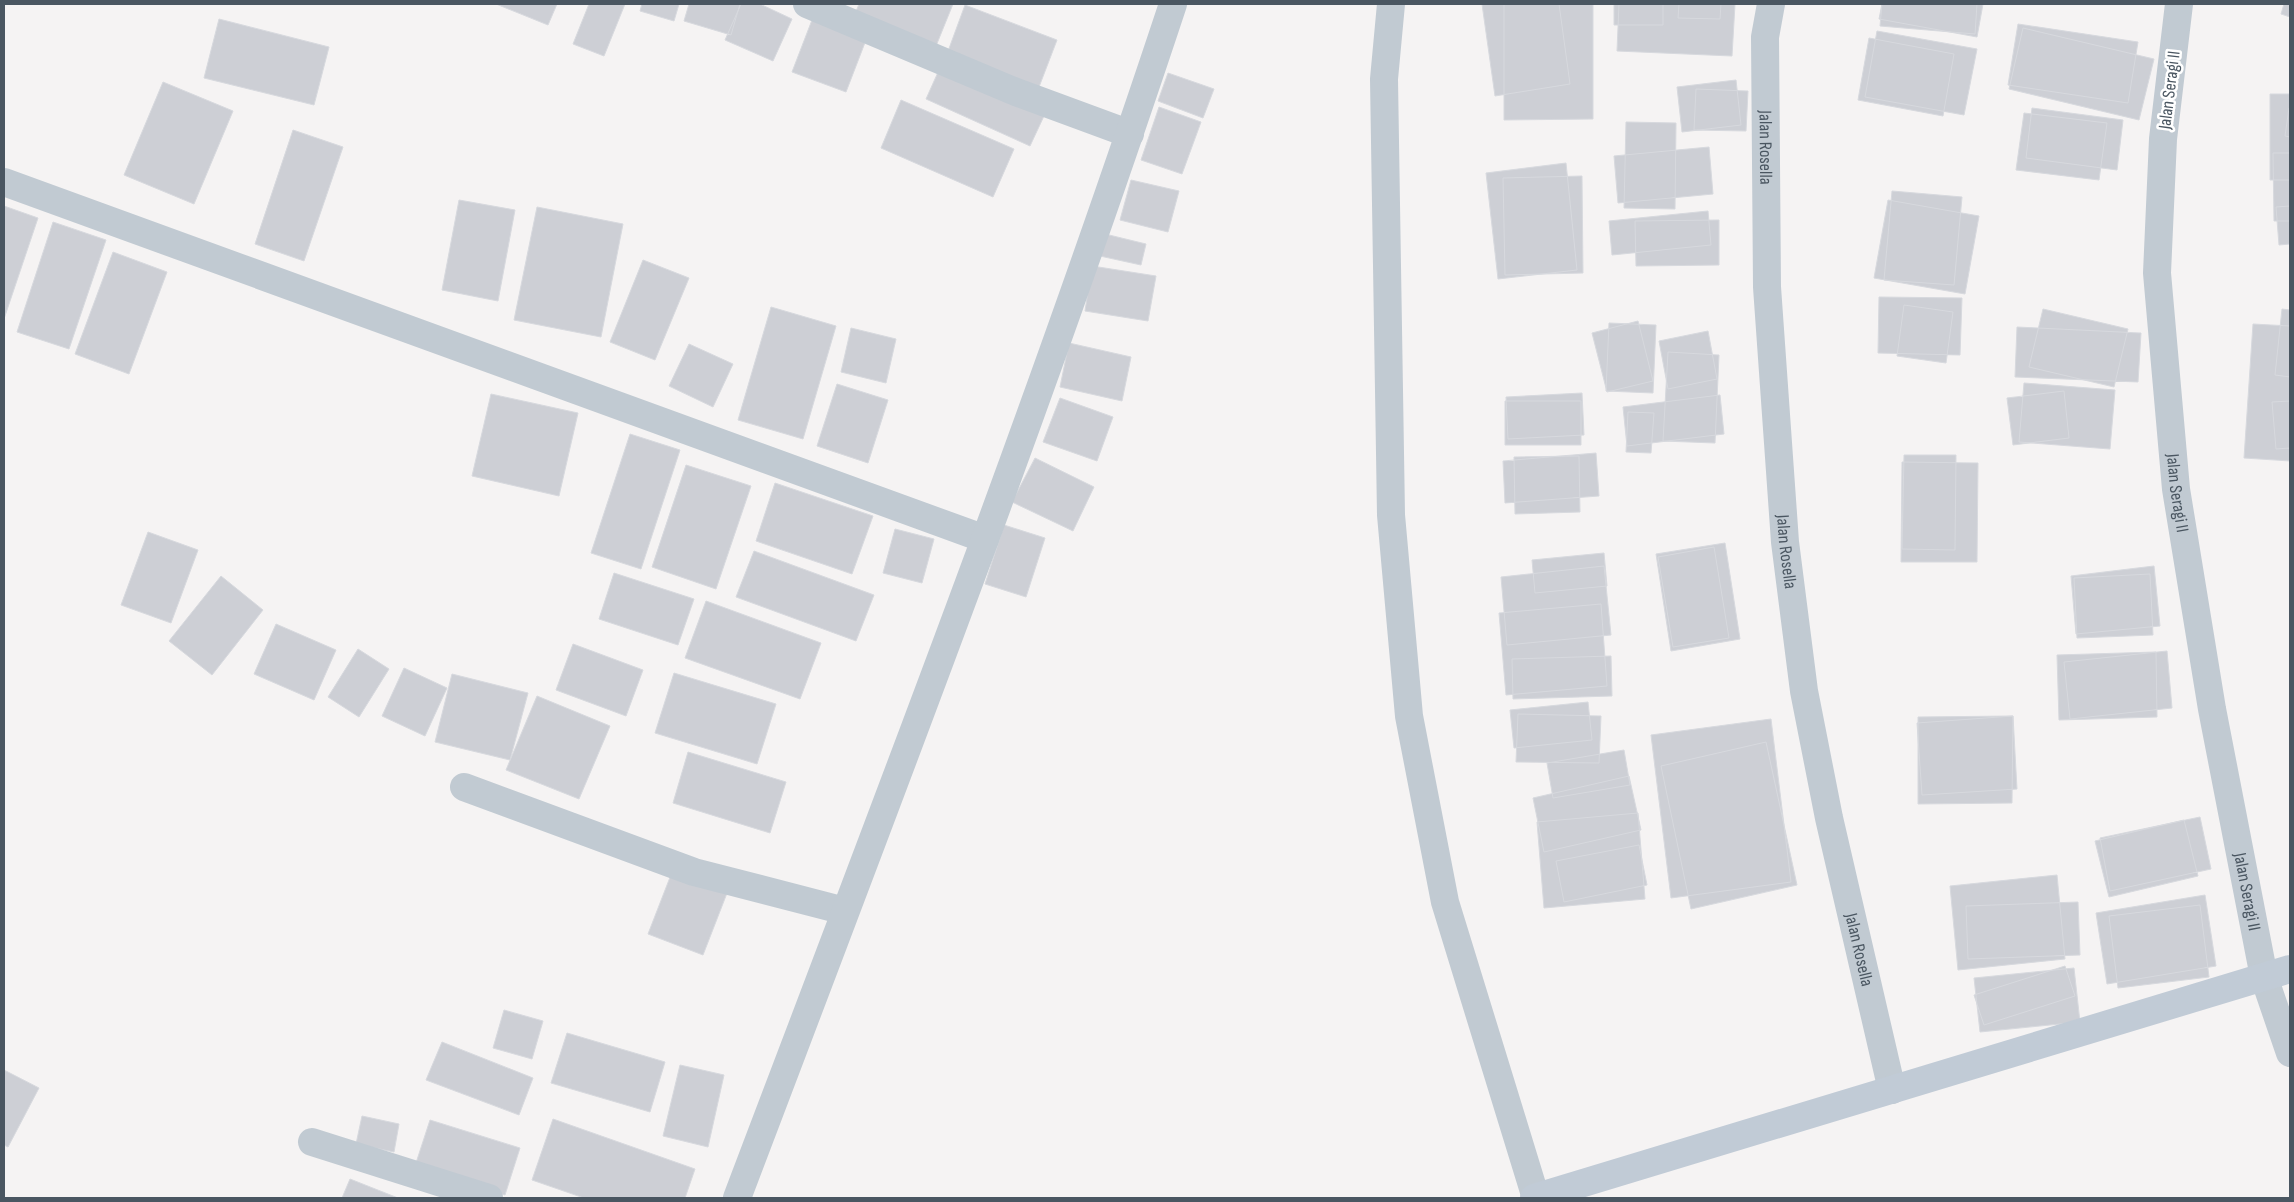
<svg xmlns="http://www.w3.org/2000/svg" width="2294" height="1202" viewBox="0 0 2294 1202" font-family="'Sofia Sans Condensed',sans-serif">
	<rect width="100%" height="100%" fill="#f5f3f3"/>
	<path fill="#cdcfd5" stroke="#d7d9de" d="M 496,4 L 557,4 L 548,25 Z
		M 589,4 L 625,4 L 604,56 L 573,44 Z
		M 642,4 L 679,4 L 674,21 L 640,11 Z
		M 689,4 L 740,4 L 731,35 L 684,21 Z
		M 741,4 L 760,4 L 792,19 L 773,61 L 725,40 Z
		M 859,4 L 953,4 L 936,46 L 855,14 Z
		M 1482,4 L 1559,4 L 1570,84 L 1495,96 Z
		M 1504,4 L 1593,4 L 1593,119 L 1504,120 Z
		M 1614,4 L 1663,4 L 1663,25 L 1614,25 Z
		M 1619,4 L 1735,4 L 1732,56 L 1617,51 Z
		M 1679,4 L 1721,4 L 1720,19 L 1678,18 Z
		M 1882,4 L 1977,4 L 1975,34 L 1880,26 Z
		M 1882,4 L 1983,4 L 1977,37 L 1879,19 Z
		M 2284,4 L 2290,4 L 2290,17 L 2281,14 Z
		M 965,5 L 1057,40 L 1039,87 L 947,54 Z
		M 219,19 L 329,47 L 314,105 L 204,78 Z
		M 812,20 L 866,40 L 846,92 L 792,72 Z
		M 2018,24 L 2138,42 L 2128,103 L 2008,85 Z
		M 2023,28 L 2154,59 L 2139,120 L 2009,89 Z
		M 1877,31 L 1977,49 L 1964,115 L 1865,97 Z
		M 1869,38 L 1954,54 L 1943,116 L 1858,100 Z
		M 939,70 L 1044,116 L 1030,146 L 926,99 Z
		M 1168,73 L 1214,89 L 1203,118 L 1158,101 Z
		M 1736,80 L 1741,125 L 1682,132 L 1677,87 Z
		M 163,82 L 233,111 L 194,204 L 124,175 Z
		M 1696,89 L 1748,91 L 1746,131 L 1694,130 Z
		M 2270,94 L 2290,94 L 2290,180 L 2270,180 Z
		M 901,100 L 1014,149 L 993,197 L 881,148 Z
		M 1159,107 L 1201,122 L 1182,174 L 1141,160 Z
		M 2032,108 L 2123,120 L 2117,170 L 2026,158 Z
		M 2289,108 L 2290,108 L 2290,137 L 2285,136 Z
		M 2024,113 L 2107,123 L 2099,180 L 2016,170 Z
		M 1626,122 L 1676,123 L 1675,209 L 1624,208 Z
		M 293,130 L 343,147 L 304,261 L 255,244 Z
		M 1709,147 L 1713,194 L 1618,203 L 1614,156 Z
		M 2273,153 L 2290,153 L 2290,221 L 2274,221 Z
		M 1566,163 L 1577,270 L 1498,279 L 1486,173 Z
		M 1582,176 L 1583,273 L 1505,275 L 1503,178 Z
		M 1131,180 L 1179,191 L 1168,232 L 1120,220 Z
		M 1892,191 L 1962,197 L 1954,285 L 1884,280 Z
		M 459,200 L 515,210 L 498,301 L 442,290 Z
		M 1888,200 L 1979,216 L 1965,294 L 1874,278 Z
		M 4,206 L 38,218 L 4,319 Z
		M 2290,206 L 2290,244 L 2279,245 L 2276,207 Z
		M 537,207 L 623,224 L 601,337 L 514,320 Z
		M 1708,211 L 1711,245 L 1612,255 L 1609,221 Z
		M 1719,220 L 1719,265 L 1636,266 L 1635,221 Z
		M 53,222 L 106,240 L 69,349 L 17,332 Z
		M 1105,234 L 1146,244 L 1141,265 L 1100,256 Z
		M 113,252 L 167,272 L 129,374 L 75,354 Z
		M 643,260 L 689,278 L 655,360 L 610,342 Z
		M 1092,266 L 1156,276 L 1148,321 L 1085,311 Z
		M 1879,297 L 1962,298 L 1960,355 L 1878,353 Z
		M 1904,305 L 1953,312 L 1946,363 L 1897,356 Z
		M 771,307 L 836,326 L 803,439 L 738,420 Z
		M 2043,309 L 2128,329 L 2114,387 L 2029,367 Z
		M 2282,309 L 2290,310 L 2290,377 L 2275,375 Z
		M 1638,321 L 1653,381 L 1607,392 L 1592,333 Z
		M 1609,323 L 1656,325 L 1653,393 L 1606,391 Z
		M 2253,324 L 2290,326 L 2290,461 L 2244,458 Z
		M 2017,327 L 2141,333 L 2138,382 L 2015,377 Z
		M 851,328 L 896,339 L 886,383 L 841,372 Z
		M 1708,331 L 1717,379 L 1668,389 L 1659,341 Z
		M 1069,343 L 1131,357 L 1122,401 L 1060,387 Z
		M 689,344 L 733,364 L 713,407 L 669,386 Z
		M 1668,352 L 1719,355 L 1715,443 L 1663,441 Z
		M 2024,383 L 2115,390 L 2110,449 L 2019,442 Z
		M 837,384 L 888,400 L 868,463 L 817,446 Z
		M 2064,391 L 2069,438 L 2013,445 L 2007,398 Z
		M 1582,393 L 1584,435 L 1508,439 L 1506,397 Z
		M 491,394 L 578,413 L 559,496 L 472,476 Z
		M 1720,395 L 1724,434 L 1627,446 L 1623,407 Z
		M 1060,398 L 1113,417 L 1097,461 L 1043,442 Z
		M 1505,401 L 1581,401 L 1581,445 L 1505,445 Z
		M 2290,401 L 2290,448 L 2276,449 L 2272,402 Z
		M 1628,412 L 1654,413 L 1651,453 L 1626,452 Z
		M 630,434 L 680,450 L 641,569 L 591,553 Z
		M 1596,453 L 1599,496 L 1505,503 L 1503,461 Z
		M 1904,455 L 1956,455 L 1955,550 L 1902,549 Z
		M 1579,456 L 1580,512 L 1515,514 L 1514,457 Z
		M 1035,458 L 1094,487 L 1073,531 L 1012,502 Z
		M 1902,462 L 1978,463 L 1977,562 L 1901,562 Z
		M 686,465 L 751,486 L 716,589 L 652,567 Z
		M 775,483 L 873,516 L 852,574 L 756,541 Z
		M 1004,525 L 1045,538 L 1026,597 L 985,584 Z
		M 895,529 L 934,539 L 922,583 L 883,573 Z
		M 148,532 L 198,550 L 171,623 L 121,605 Z
		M 1725,543 L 1740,639 L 1671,651 L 1656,554 Z
		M 1714,547 L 1729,638 L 1673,647 L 1658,557 Z
		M 754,551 L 874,595 L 856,641 L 736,597 Z
		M 1604,553 L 1607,586 L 1535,593 L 1532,560 Z
		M 1604,566 L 1611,635 L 1507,645 L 1501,577 Z
		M 2154,566 L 2160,626 L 2076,634 L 2071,576 Z
		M 614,573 L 694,599 L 678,645 L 599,619 Z
		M 2150,574 L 2153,635 L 2077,638 L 2074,578 Z
		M 221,576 L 263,610 L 212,675 L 169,641 Z
		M 706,601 L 821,643 L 800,699 L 685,658 Z
		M 1601,604 L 1607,686 L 1506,695 L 1499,613 Z
		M 276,624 L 336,650 L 314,700 L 254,674 Z
		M 573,644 L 643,670 L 626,716 L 556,690 Z
		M 358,649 L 389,669 L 359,717 L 328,697 Z
		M 2167,651 L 2172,708 L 2070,719 L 2064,662 Z
		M 2156,652 L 2157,717 L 2059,720 L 2057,655 Z
		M 1611,656 L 1612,696 L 1513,699 L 1512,659 Z
		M 404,668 L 447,688 L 425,736 L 382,716 Z
		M 674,673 L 776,704 L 757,764 L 655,733 Z
		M 452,674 L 528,693 L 510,760 L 435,742 Z
		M 537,696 L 610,726 L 579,799 L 506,770 Z
		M 1588,702 L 1592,740 L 1514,748 L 1510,710 Z
		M 1518,714 L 1601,716 L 1599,763 L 1516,762 Z
		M 2013,716 L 2017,789 L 1922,795 L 1917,723 Z
		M 2013,716 L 2012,803 L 1918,804 L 1918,717 Z
		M 1771,719 L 1791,882 L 1671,898 L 1651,735 Z
		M 1766,742 L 1797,885 L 1691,909 L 1661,766 Z
		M 1624,750 L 1630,785 L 1553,798 L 1547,763 Z
		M 688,752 L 786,782 L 770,833 L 673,803 Z
		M 1629,776 L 1641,830 L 1544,852 L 1533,798 Z
		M 1638,813 L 1645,899 L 1544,908 L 1537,822 Z
		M 2200,817 L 2211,869 L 2110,891 L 2100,838 Z
		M 2184,820 L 2198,876 L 2109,897 L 2095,841 Z
		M 1639,845 L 1647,885 L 1564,902 L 1556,861 Z
		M 674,867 L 729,888 L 703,955 L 648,934 Z
		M 2057,875 L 2065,959 L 1958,970 L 1950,886 Z
		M 2205,895 L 2216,966 L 2107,984 L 2096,913 Z
		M 2078,902 L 2080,955 L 1968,959 L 1966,906 Z
		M 2200,905 L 2209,977 L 2118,988 L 2109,916 Z
		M 2065,966 L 2075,996 L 1984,1025 L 1974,995 Z
		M 2074,968 L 2080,1022 L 1980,1032 L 1974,978 Z
		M 504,1010 L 543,1021 L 532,1059 L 493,1048 Z
		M 567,1033 L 665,1062 L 650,1112 L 551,1083 Z
		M 442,1042 L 533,1078 L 519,1115 L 426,1080 Z
		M 680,1065 L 724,1075 L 708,1147 L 663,1136 Z
		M 4,1070 L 39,1088 L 8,1147 L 4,1145 Z
		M 362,1116 L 399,1124 L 394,1152 L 356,1144 Z
		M 553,1119 L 695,1169 L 685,1198 L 584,1198 L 532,1180 Z
		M 430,1120 L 520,1148 L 505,1195 L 415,1166 Z
		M 350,1179 L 398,1198 L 342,1198 Z"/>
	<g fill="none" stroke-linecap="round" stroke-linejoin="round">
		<g stroke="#c1cad2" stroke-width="28">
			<path d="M 807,4 L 1016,92 L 1130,134"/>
			<path d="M 1391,4 L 1384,79 L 1391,515 L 1409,716 L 1445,902 L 1536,1198"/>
			<path id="s1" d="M 1771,4 L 1765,37 L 1767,287 L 1785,542 L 1804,691 L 1829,818 L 1892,1090"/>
			<path id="s2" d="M 2179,4 L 2163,139 L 2157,273 L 2176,489 L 2212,709 L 2264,977 L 2290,1053"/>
			<path d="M 4,182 L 985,539"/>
			<path d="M 464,787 L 694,872 L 845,911"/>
			<path d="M 312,1142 L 489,1198"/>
			<path d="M 737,1198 C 887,802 1040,406 1173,4"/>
		</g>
		<path stroke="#c1cbd6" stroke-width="28" d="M 1534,1198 L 2290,969"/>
	</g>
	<g text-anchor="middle" stroke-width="5" stroke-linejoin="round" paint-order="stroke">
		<g font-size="18" fill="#4a5661" stroke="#fff">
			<text transform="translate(2169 90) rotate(-83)" y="6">Jalan Seragi II</text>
			<text dy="6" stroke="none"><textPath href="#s1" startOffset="144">Jalan Rosella</textPath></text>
			<text dy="6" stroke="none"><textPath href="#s2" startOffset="491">Jalan Seragi II</textPath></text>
			<text dy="6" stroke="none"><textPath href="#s1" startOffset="549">Jalan Rosella</textPath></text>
			<text dy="6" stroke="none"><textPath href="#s2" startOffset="896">Jalan Seragi II</textPath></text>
			<text dy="6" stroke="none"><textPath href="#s1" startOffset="954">Jalan Rosella</textPath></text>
		</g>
	</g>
	<rect width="2294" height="1202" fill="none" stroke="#4a5661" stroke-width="10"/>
</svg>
